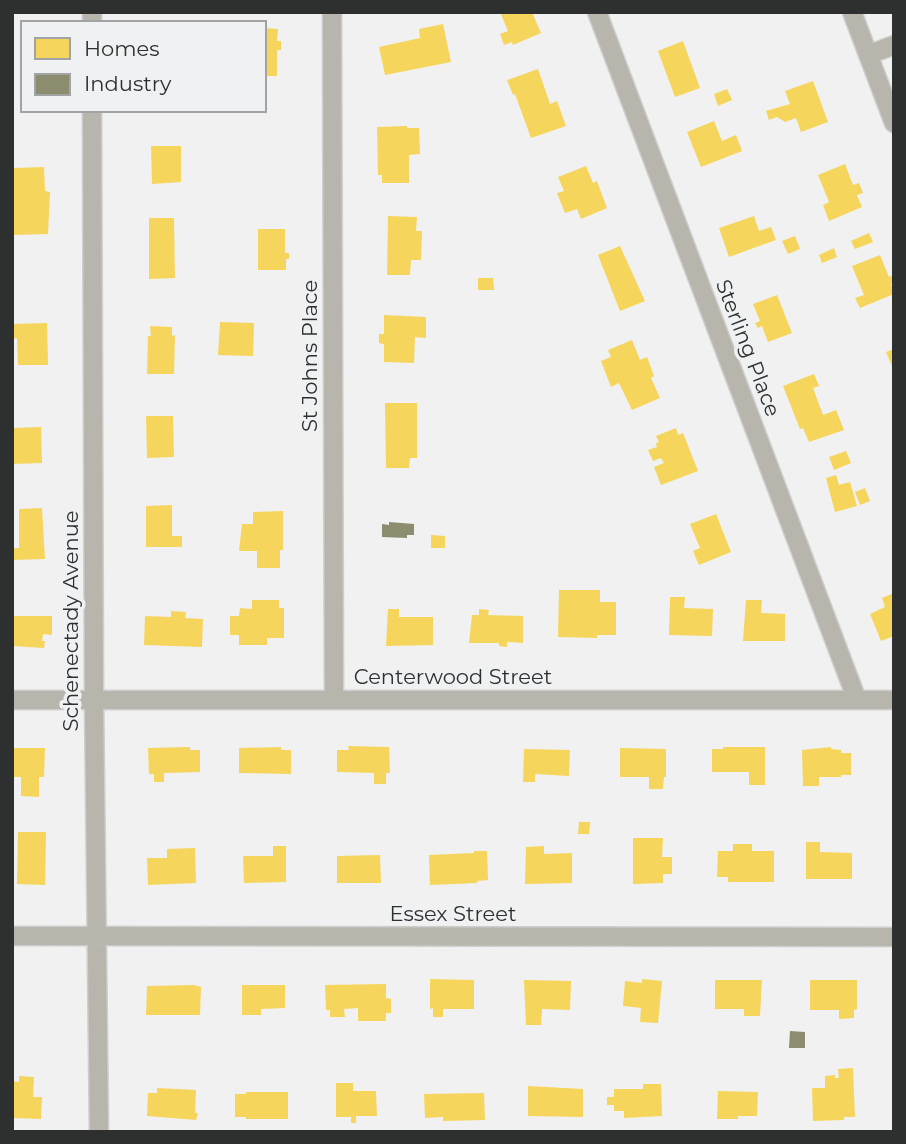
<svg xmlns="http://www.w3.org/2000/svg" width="906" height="1144" viewBox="0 0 906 1144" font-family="Montserrat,sans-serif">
	<rect width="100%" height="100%" fill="#f1f1f1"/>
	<path fill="#f6d55c" d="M 500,12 L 532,12 L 541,33 L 513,45 L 512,42 L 504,45 L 500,34 L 508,31 Z
		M 443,24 L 451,62 L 385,75 L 379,47 L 420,38 L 419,29 Z
		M 264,28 L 278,29 L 277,41 L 281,41 L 281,50 L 277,50 L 277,76 L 264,76 Z
		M 683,41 L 700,88 L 675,97 L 658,51 Z
		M 538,69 L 550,104 L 557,101 L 566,126 L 531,138 L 515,94 L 513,95 L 507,80 Z
		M 813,81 L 828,122 L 801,132 L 796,118 L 785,122 L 777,117 L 769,120 L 766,111 L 790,104 L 785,91 Z
		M 727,89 L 732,100 L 718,106 L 714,94 Z
		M 714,121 L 722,141 L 736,135 L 742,151 L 701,167 L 687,132 Z
		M 407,126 L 407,128 L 419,128 L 420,154 L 409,155 L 409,183 L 382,183 L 382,175 L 378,175 L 377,127 Z
		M 151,146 L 181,146 L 181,182 L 152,184 Z
		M 845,164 L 853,185 L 859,183 L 863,193 L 857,195 L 862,207 L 829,221 L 823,205 L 829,202 L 818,175 Z
		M 586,166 L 593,183 L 597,181 L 607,208 L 581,219 L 577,209 L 565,213 L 557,193 L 564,191 L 558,177 Z
		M 44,167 L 45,191 L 50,192 L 48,234 L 14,235 L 14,168 Z
		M 388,216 L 417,217 L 416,231 L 422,231 L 421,260 L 411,260 L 410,275 L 387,275 Z
		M 754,216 L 759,231 L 771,227 L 776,240 L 729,257 L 719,228 Z
		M 149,218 L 174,218 L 175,278 L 149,279 Z
		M 258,229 L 285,229 L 285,253 L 289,253 L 289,259 L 286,259 L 286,270 L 258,270 Z
		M 869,233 L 873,242 L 855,249 L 851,241 Z
		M 795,236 L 800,249 L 788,254 L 782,241 Z
		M 620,246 L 645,301 L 620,311 L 598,255 Z
		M 834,248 L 837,257 L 822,263 L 819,255 Z
		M 880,255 L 889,277 L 894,275 L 894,283 L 891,284 L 894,294 L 860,308 L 855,298 L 864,295 L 852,266 Z
		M 478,278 L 493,278 L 494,290 L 478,290 Z
		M 777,295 L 792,333 L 768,342 L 762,326 L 758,328 L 755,323 L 760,321 L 753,304 Z
		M 384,315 L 426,317 L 426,338 L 415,337 L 414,363 L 384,362 L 384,344 L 379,343 L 379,334 L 384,334 Z
		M 220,322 L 254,323 L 253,356 L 218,355 Z
		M 47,323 L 48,365 L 18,365 L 17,338 L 12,339 L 12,324 Z
		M 150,326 L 172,327 L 172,336 L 175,335 L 174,374 L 147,374 L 148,336 L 151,336 Z
		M 632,340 L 640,360 L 647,357 L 654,376 L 651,378 L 660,398 L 632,410 L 619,383 L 611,387 L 601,361 L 611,357 L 608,350 Z
		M 894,349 L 894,371 L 886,352 Z
		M 814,374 L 819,386 L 813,388 L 823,415 L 836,410 L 844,430 L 809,442 L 803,428 L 800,429 L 783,386 Z
		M 385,403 L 417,403 L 417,458 L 410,458 L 409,468 L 386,468 Z
		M 146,416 L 173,416 L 174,457 L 147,458 Z
		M 41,427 L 42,463 L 12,464 L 12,428 Z
		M 676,428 L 678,435 L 683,433 L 698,471 L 661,485 L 654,467 L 664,463 L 661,458 L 653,461 L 648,450 L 657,447 L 656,443 L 659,442 L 656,436 Z
		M 846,451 L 851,463 L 834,470 L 829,457 Z
		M 836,475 L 839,485 L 850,482 L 857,506 L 835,512 L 826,478 Z
		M 865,488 L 870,501 L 860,505 L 855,492 Z
		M 172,505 L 172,536 L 182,536 L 182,547 L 146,547 L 146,506 Z
		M 42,508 L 45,559 L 12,560 L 12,548 L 19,548 L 19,509 Z
		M 283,511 L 283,550 L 280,550 L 280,568 L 257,568 L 257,551 L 239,551 L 242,524 L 253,524 L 253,512 Z
		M 716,514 L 731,552 L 699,565 L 693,551 L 700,548 L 690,524 Z
		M 431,535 L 445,536 L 445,548 L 431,548 Z
		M 559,590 L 600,590 L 600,602 L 616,602 L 616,635 L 597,635 L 597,638 L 558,637 Z
		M 894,593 L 894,636 L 881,641 L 870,614 L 885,607 L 882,598 Z
		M 670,597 L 685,597 L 684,608 L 713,609 L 712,636 L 669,635 Z
		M 252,600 L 279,600 L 279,608 L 284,608 L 284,638 L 267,638 L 267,645 L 239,645 L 239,635 L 230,635 L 230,616 L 239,616 L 240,608 L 252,609 Z
		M 746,600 L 762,600 L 761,613 L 785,614 L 785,641 L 743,641 Z
		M 388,609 L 399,609 L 399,617 L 433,617 L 433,645 L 386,646 Z
		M 479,609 L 489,610 L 488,615 L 523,616 L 523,643 L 507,642 L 507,647 L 499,646 L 499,643 L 469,643 L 472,615 L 479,615 Z
		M 171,611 L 186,612 L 185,618 L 203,619 L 202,647 L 144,645 L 145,616 L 171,617 Z
		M 12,616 L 52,616 L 52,635 L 43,634 L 42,641 L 45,641 L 44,648 L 12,646 Z
		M 348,746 L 389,747 L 390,773 L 386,773 L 386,784 L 374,784 L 374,773 L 337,772 L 337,750 L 349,750 Z
		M 190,747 L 190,750 L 200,750 L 200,772 L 164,773 L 164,782 L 154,782 L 154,774 L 149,774 L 148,748 Z
		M 281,747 L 281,750 L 291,750 L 291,774 L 239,773 L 239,748 Z
		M 723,747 L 765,747 L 765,785 L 749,785 L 749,772 L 712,772 L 712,749 L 723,749 Z
		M 831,747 L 831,749 L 841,750 L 841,753 L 851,753 L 851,775 L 841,775 L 841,777 L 819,777 L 819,786 L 803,786 L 802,750 Z
		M 12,748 L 45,748 L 44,777 L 39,777 L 39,797 L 21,796 L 21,777 L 12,777 Z
		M 620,748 L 666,749 L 666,777 L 664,777 L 663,789 L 649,789 L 649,777 L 620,777 Z
		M 524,749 L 570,750 L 569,776 L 535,774 L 535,782 L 523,782 Z
		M 579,822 L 590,822 L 589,834 L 578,834 Z
		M 18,832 L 46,832 L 45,885 L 17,884 Z
		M 633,838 L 663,838 L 662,857 L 672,857 L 672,874 L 663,874 L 663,883 L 633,884 Z
		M 806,842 L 820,842 L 820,852 L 852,853 L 852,879 L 806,879 Z
		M 733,844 L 752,844 L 752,851 L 774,851 L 774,882 L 728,882 L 728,877 L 717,877 L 718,851 L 733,851 Z
		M 273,846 L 286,846 L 286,882 L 244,883 L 243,856 L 273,856 Z
		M 544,846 L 544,854 L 572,853 L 572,883 L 525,884 L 526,847 Z
		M 195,848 L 196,883 L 148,885 L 147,858 L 167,858 L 167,849 Z
		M 474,851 L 487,851 L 488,880 L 477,881 L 477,883 L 430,885 L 429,855 L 474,853 Z
		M 380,855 L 381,883 L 337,883 L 337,856 Z
		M 430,979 L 474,980 L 474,1009 L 443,1009 L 443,1017 L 433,1017 L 433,1008 L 430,1009 Z
		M 642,979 L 662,981 L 658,1023 L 640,1022 L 641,1008 L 623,1006 L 625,981 L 642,983 Z
		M 524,980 L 571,981 L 570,1010 L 542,1009 L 541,1025 L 526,1025 Z
		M 715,980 L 762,980 L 760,1016 L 744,1016 L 744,1009 L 715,1009 Z
		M 810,980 L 857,980 L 857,1009 L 854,1010 L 854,1018 L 839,1019 L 839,1010 L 810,1010 Z
		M 386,984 L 386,998 L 391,999 L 391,1013 L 386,1013 L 386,1021 L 358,1021 L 358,1008 L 344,1009 L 345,1017 L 330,1017 L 330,1010 L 326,1010 L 325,985 Z
		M 194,985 L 201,987 L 200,1015 L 146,1015 L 147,986 Z
		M 242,985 L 285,985 L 285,1008 L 261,1009 L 261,1015 L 242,1015 Z
		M 853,1068 L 855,1117 L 844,1117 L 844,1120 L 813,1121 L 812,1088 L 825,1088 L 825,1076 L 835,1075 L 835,1078 L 839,1078 L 838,1069 Z
		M 19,1076 L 34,1077 L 33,1097 L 42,1097 L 41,1119 L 12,1118 L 12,1081 L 19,1082 Z
		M 336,1083 L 353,1083 L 353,1091 L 376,1091 L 377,1116 L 356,1116 L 356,1123 L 351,1123 L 351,1117 L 336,1117 Z
		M 643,1084 L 661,1084 L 662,1116 L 624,1118 L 624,1111 L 614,1111 L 614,1105 L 607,1105 L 607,1097 L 614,1097 L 614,1089 L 643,1089 Z
		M 528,1086 L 583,1089 L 583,1117 L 528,1116 Z
		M 157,1088 L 196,1090 L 195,1113 L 198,1113 L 196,1120 L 147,1116 L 148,1093 L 157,1093 Z
		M 718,1091 L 758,1092 L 757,1116 L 738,1116 L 738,1119 L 717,1119 Z
		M 246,1092 L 288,1092 L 288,1119 L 246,1119 L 246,1117 L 235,1117 L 235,1094 L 246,1094 Z
		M 484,1093 L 485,1120 L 443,1121 L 443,1117 L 425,1118 L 424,1094 Z"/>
	<path fill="#8c8c6e" d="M 389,522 L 414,524 L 414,535 L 407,535 L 407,538 L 382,537 L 382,524 L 389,525 Z
		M 790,1031 L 805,1032 L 805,1048 L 789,1048 Z"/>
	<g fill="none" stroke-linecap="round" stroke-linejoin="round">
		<defs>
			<path id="street" d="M 92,12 L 92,23
				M 332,12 L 334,700
				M 597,12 L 857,700
				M 852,12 L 894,123
				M 868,55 L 894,45
				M 92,110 L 94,700 L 99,1132
				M 12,700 L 894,700
				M 12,936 L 894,937"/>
		</defs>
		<use href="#street" stroke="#cecece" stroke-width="21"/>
		<use href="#street" stroke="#b7b5ac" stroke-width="18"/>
	</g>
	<g text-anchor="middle" stroke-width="7" stroke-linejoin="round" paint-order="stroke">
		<g font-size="21" fill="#2e2f2f" stroke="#f0f1f2">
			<text transform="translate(748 348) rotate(69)" y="7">Sterling Place</text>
			<text transform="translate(310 356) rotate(-90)" y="7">St Johns Place</text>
			<text transform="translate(71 621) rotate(-90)" y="7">Schenectady Avenue</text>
			<text x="453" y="684">Centerwood Street</text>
			<text x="453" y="921">Essex Street</text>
		</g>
	</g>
	<rect width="906" height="1144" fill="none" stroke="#2e2f2f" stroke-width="28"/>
	<rect x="21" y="21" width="245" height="91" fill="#f0f1f2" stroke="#a2a3a4" stroke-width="2"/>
	<rect x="35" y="38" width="35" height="21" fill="#f6d55c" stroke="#a2a3a4" stroke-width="2"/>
	<text x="84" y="56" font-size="21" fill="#2e2f2f">Homes</text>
	<rect x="35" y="74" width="35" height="21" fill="#8c8c6e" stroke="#a2a3a4" stroke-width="2"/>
	<text x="84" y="91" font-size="21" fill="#2e2f2f">Industry</text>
</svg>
